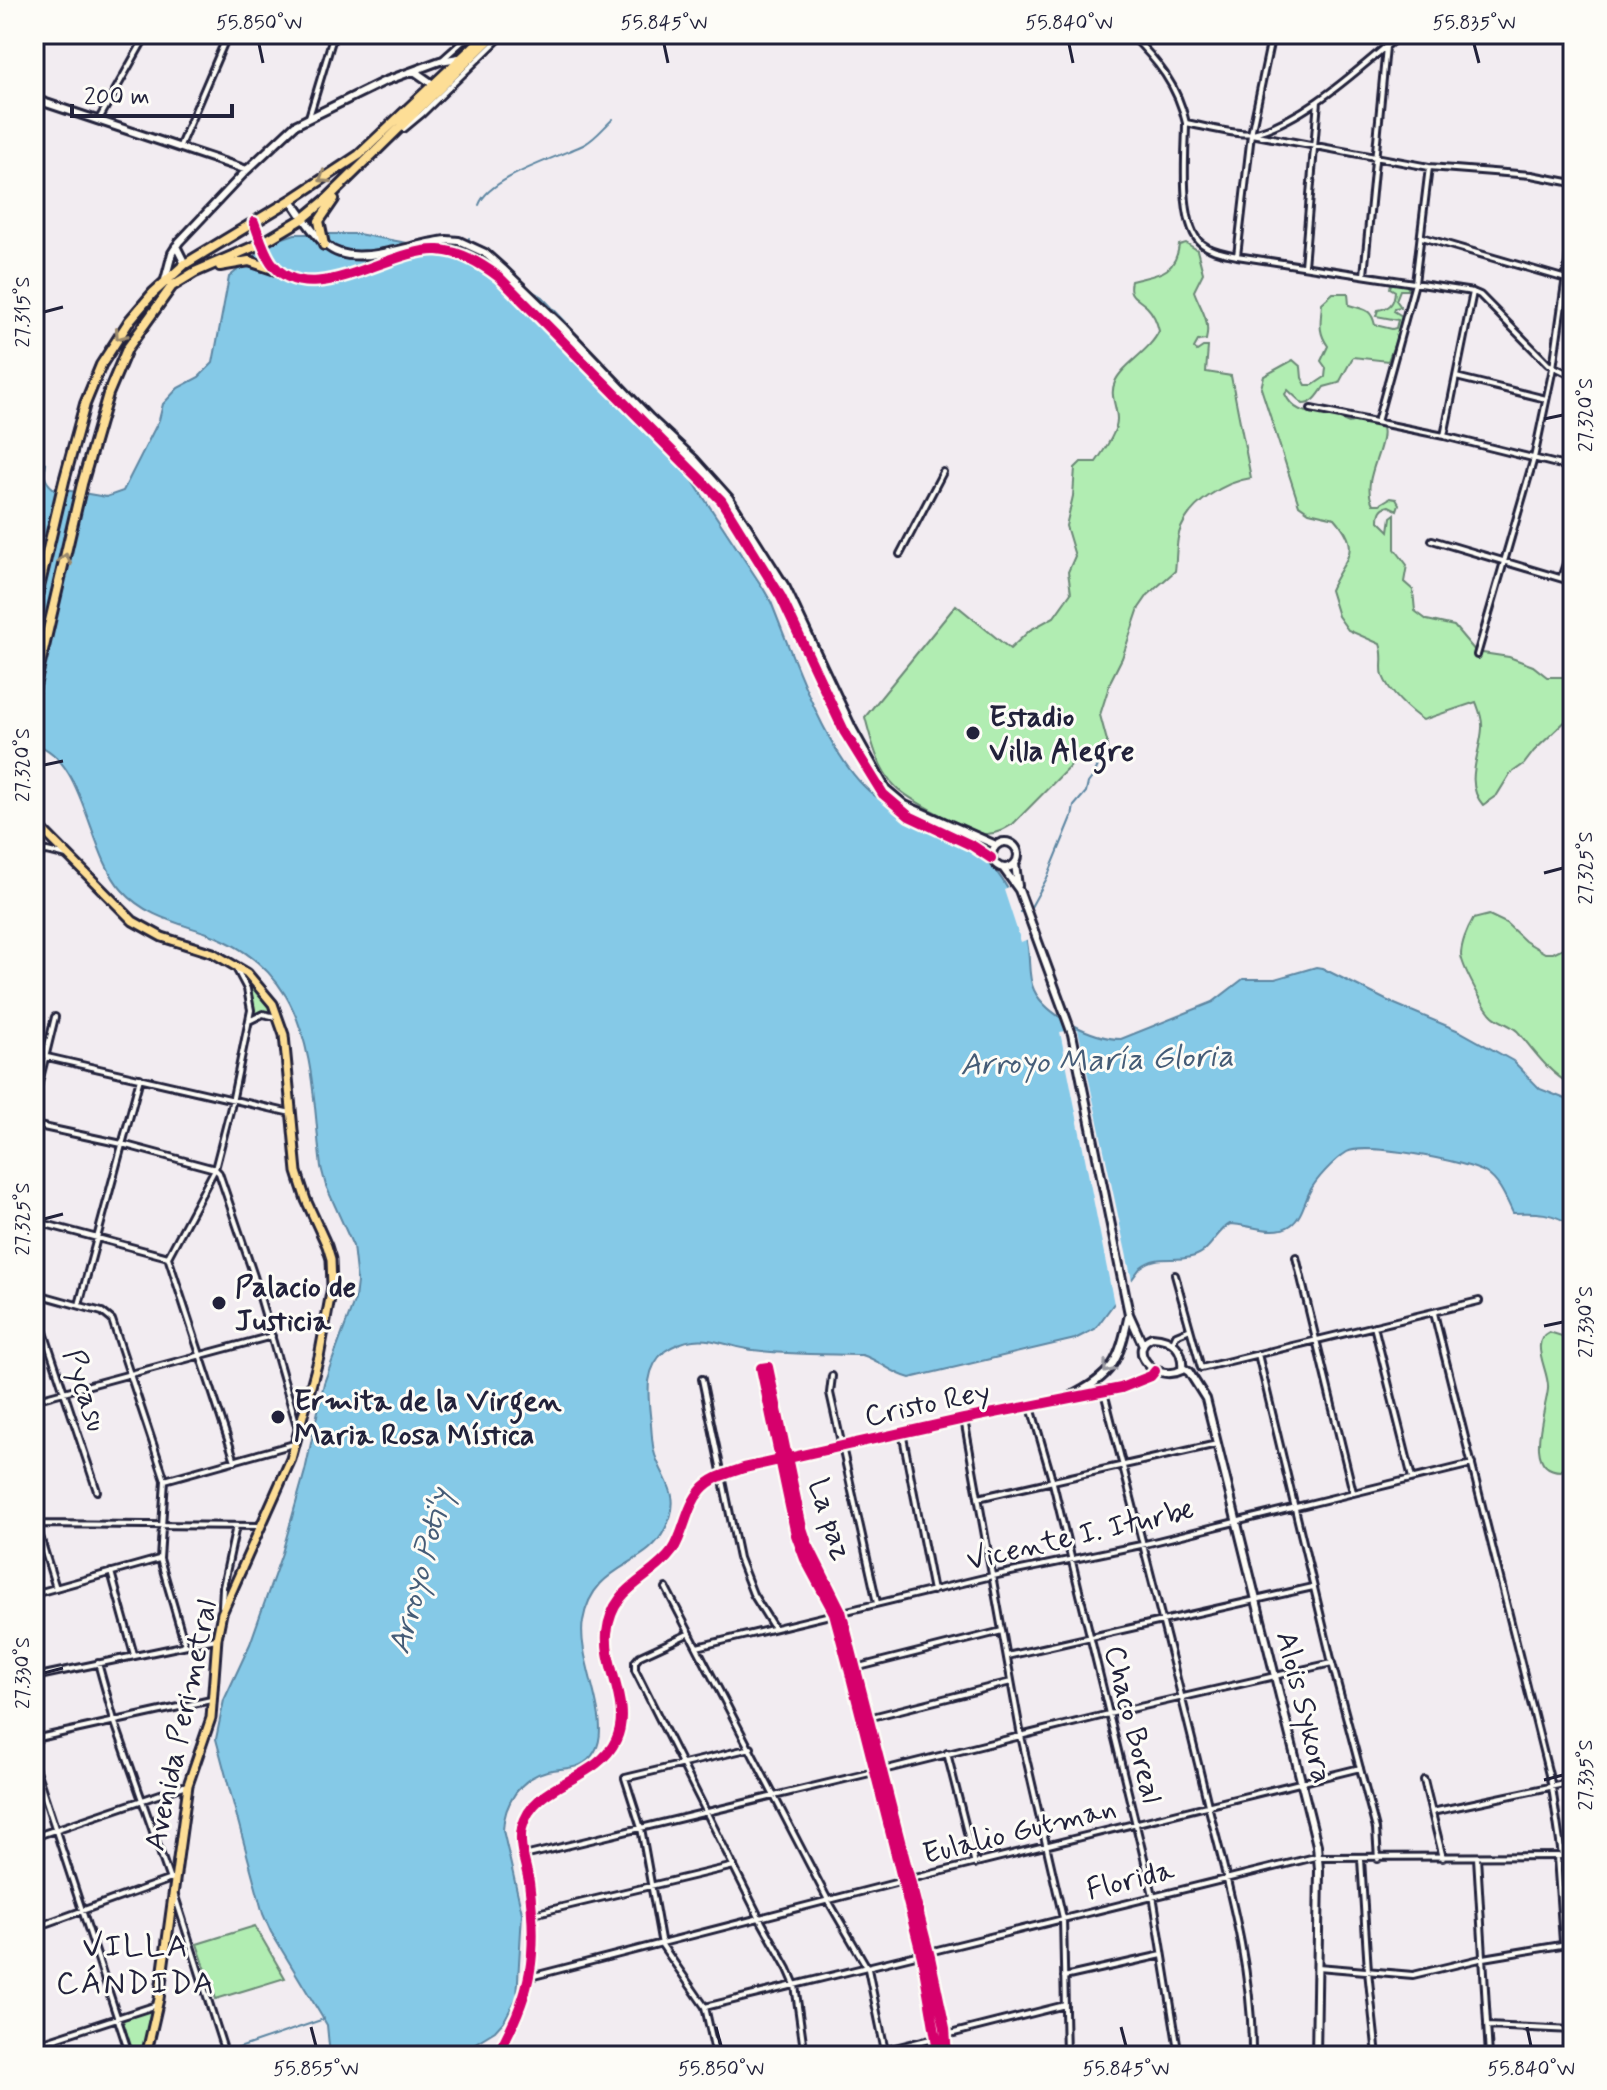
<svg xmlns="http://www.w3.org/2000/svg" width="1607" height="2090" viewBox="0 0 1607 2090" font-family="Mynerve,sans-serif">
	<rect width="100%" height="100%" fill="#f2ecf1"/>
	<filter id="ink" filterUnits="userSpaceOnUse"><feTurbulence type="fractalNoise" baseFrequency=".0125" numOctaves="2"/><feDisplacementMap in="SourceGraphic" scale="16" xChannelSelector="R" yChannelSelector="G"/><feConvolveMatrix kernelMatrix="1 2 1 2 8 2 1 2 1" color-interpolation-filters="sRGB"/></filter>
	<g filter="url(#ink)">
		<path fill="#b1edb2" stroke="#6a8876" stroke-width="2" d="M 1186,243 L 1197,250 L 1203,273 L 1194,291 C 1200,308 1211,320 1206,340 L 1198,341 L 1194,348 L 1197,351 L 1203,347 L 1208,347 L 1206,372 L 1231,376 L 1251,478 C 1225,482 1192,502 1181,528 C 1175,540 1177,558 1175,571 L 1148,595 L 1139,608 L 1122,658 L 1111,680 L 1100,715 L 1107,741 L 1107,758 L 1099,763 L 1087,749 L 1013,824 C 1005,829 995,835 984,834 C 968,831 907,799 895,786 C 878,769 871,740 865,717 L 956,605 L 1010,649 L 1030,630 L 1054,617 L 1071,593 L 1068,572 L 1075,556 L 1066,526 L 1073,496 L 1075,468 L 1081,462 L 1096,462 C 1104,450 1117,433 1117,419 C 1117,406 1109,395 1115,382 C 1122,365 1150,351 1159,331 C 1157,322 1153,313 1147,307 C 1137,297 1127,297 1131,281 C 1156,274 1175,276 1179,245 Z
			M 1391,284 L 1406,284 L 1409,290 L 1400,290 L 1396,300 L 1401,307 L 1395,308 L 1394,311 L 1402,316 L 1403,321 L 1388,361 L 1353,357 L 1339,383 L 1324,387 C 1318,395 1314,404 1303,404 L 1288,390 L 1285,394 C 1295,415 1310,412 1330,415 C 1337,416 1342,421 1349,423 L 1368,418 L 1380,420 C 1392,444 1359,477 1373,504 L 1380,504 L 1390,498 L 1396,499 L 1399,504 L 1397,510 L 1389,506 C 1380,507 1379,514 1379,521 L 1389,531 L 1391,517 L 1395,514 L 1395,549 L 1407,565 L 1404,582 L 1413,590 L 1415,611 L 1427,620 L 1454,626 L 1476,652 L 1509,657 L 1533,666 L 1547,677 L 1573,677 L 1573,714 L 1534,751 L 1524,764 L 1510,774 L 1497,795 L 1483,805 C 1463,782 1481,753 1482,728 C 1483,719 1479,710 1476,702 L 1423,720 C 1409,711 1389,692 1383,676 C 1380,666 1385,657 1380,644 L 1348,630 L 1338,616 L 1330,590 C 1344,557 1364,552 1335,518 L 1309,512 L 1299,505 L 1261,388 L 1264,376 L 1293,360 L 1301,367 L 1302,378 L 1306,385 L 1313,385 L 1325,377 L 1326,368 L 1321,361 L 1328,346 C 1317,331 1321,321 1322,303 L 1333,293 L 1348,293 L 1349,305 C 1365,310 1371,308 1375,325 L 1392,329 L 1396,328 L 1398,320 L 1376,316 L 1378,310 C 1390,308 1394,304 1395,291 L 1390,288 Z
			M 1489,915 L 1506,923 L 1525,941 L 1545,953 L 1553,953 L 1573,943 L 1573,1086 C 1549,1073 1536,1054 1519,1033 C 1513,1025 1501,1023 1493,1016 C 1484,1008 1462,966 1461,955 C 1461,944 1467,929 1473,919 Z
			M 243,972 L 266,997 L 275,1014 L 263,1013 L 251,1019 L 250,997 Z
			M 1549,1332 L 1562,1336 L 1573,1370 L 1573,1426 L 1565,1431 L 1570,1457 L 1561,1471 C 1522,1471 1546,1411 1548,1389 C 1550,1372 1528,1342 1549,1332 Z
			M 255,1926 L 285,1978 L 216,1999 L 197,1944 Z
			M 150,2010 L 153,2013 L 142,2056 L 133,2056 L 123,2021 L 124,2018 Z"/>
		<path fill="#85c9e7" stroke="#5d86a2" stroke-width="2" d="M 295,234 L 358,234 L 462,253 L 492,266 L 542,297 L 566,322 L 612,400 L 664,437 L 763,588 L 771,602 C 793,656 829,765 878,798 C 914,822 958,827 988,861 C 1009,885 1024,916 1028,948 C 1030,962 1028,978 1034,990 C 1046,1016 1094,1039 1121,1039 L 1213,1002 L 1243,979 L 1275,979 L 1316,967 L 1322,968 L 1390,1002 L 1459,1031 L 1513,1061 L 1540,1089 L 1573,1102 L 1573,1226 C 1553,1212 1536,1212 1513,1213 C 1506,1199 1500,1182 1486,1173 C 1467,1161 1364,1142 1347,1152 C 1334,1160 1315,1180 1309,1193 C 1304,1204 1301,1218 1291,1225 C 1274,1237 1249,1224 1230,1224 C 1215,1232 1211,1253 1191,1257 C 1173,1262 1157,1254 1141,1267 L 1095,1329 L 1075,1339 L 910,1378 C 891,1373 879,1360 862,1355 C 826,1354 789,1355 753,1350 C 734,1348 712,1337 693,1340 C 684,1341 672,1346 665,1351 C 642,1370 649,1400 651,1425 C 652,1435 652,1446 655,1455 C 665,1484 683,1495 665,1529 C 646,1569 593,1562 583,1621 C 576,1658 613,1722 595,1751 C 584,1771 566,1767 547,1771 C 520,1778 504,1804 503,1830 L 522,1913 L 517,1997 L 504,2021 L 495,2031 L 454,2056 L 330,2056 L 327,2025 L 271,1932 L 263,1914 L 216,1739 L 224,1700 L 250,1644 L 282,1553 L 305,1471 L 324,1383 L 355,1299 L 357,1282 L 353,1246 L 326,1186 L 321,1167 C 314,1111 315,1046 286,996 C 268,966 239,945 207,933 C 175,922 145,916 122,890 C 88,853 85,757 34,744 L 34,458 L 46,463 C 44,474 43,480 53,488 L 106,497 L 123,491 L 159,420 L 163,404 L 178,388 L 199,377 L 213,363 L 229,277 L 271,242 Z"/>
		<path fill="#f2ecf1" d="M 1011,887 L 1029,928 L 1031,938 L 1021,942 L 1004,890 Z
			M 1078,1029 L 1133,1285 L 1115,1309 L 1060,1032 Z"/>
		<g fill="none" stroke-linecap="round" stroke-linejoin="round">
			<path stroke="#5d86a2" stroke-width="2" d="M 479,205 C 489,177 560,157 585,144 C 596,138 604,127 613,119
				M 464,255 L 469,238
				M 1020,912 L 1031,907 L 1047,878 L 1072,817 L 1074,806 L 1086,792 L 1088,783 L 1094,775 L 1099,763
				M 233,2050 L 324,2019"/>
			<defs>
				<path id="street" d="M 122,34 L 143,41
					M 1130,34 C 1157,60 1178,86 1186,123 C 1186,152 1178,226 1202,244 C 1212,252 1225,253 1237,256 L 1473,292 L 1480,295 L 1548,364 L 1573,376
					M 443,59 L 471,34
					M 309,117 L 334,34
					M 98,121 L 147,34
					M 1186,123 C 1203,126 1238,136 1253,133 C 1306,120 1359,68 1401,34
					M 404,129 L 422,114 L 504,34
					M 1251,134 L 1429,167 L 1531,175 L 1573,183
					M 179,148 L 228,34
					M 1422,237 L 1573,281
					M 1237,256 L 1251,134 L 1272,34
					M 1304,266 L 1318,101
					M 1364,275 L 1386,47
					M 1456,377 L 1546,399
					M 1311,409 L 1444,436 L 1573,468
					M 1377,422 L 1415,283 L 1429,167
					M 1444,436 L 1473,292
					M 1432,540 L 1573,582
					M 900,554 L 943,472
					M 1561,578 L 1573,544
					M 1477,655 L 1534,458 L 1553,368 L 1573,227
					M 34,852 L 47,851 L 67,856
					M 251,1020 L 263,1014 L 276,1017
					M 34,1054 L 291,1113
					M 34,1103 L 55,1017
					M 34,1125 L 122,1144 L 215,1169
					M 215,1169 L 219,1173 L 254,1276 L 298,1429
					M 34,1221 L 168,1257
					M 168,1257 L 215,1169 L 231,1107 L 251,1010 L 247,989 L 237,970
					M 168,1257 L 235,1461
					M 1296,1257 L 1353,1492
					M 1175,1275 L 1201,1368 L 1479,1301
					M 34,1293 L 102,1312 L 112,1320 L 165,1480 L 160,1559 L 185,1645
					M 34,1302 L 97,1491
					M 79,1305 L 140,1078
					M 1434,1313 L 1552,1787 L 1562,1856
					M 1374,1326 L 1412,1478
					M 1173,1342 L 1176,1335 L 1188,1330
					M 1258,1354 L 1332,1663 L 1376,1829 L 1378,1859
					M 832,1376 L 830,1393 L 877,1603
					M 702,1379 L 739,1558 L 753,1594 L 774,1628
					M 1104,1392 C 1139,1530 1175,1667 1208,1805 C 1229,1888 1253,1970 1252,2056
					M 34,1400 L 272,1336
					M 1031,1407 L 1053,1483 L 1153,1895 L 1179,2056
					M 964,1419 L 1021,1736 L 1063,1918 L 1066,2056
					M 902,1432 L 933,1591
					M 165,1480 L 294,1444
					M 978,1498 L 1217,1444
					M 34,1517 L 56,1588
					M 34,1524 L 259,1526
					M 111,1572 L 134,1655
					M 666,1588 L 829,1902 L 868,1969 L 886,2056
					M 34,1594 L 159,1559
					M 222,1606 L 223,1587 L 236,1526
					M 690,1633 L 640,1656 L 635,1662 L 635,1670 L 760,1919 L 788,1969 L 795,1985 L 805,2056
					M 697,1647 L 992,1576 L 1141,1545 L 1472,1464
					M 1007,1656 L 1313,1587
					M 98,1663 L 114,1720 L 170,1880
					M 855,1668 L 1002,1631
					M 34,1677 L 216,1639
					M 868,1718 L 1011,1682
					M 34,1739 L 211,1700
					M 947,1753 L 975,1864
					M 34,1764 L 130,2056
					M 883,1770 L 1109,1714 L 1332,1663
					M 1424,1780 L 1443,1858
					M 1432,1812 L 1573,1782
					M 34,1837 L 187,1785
					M 524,1856 L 874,1772
					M 1477,1857 L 1489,2056
					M 1557,1857 L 1563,1942
					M 1361,1859 L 1368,1971 L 1377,2056
					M 175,1896 L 226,2056
					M 533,1914 L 734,1866
					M 34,1928 L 171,1879
					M 929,1952 L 1315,1857 L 1573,1856
					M 1318,1967 L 1413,1975 L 1484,1958 L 1573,1943
					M 530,1977 L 903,1881 L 1360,1768
					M 1064,1977 L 1162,1955
					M 705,2007 L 920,1954
					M 1487,2026 L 1573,2030
					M 34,2045 L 157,2005
					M 716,2056 L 705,2007 L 662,1945 L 641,1828 L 625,1778 L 751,1748
					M 863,2056 L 1065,2005"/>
				<path id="secondary" d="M 414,71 L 437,87
					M 34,99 L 247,170
					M 291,200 C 302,215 312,233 326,245 C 352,270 413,243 447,240 L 459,241 L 485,253 L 503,269 L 564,328 L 650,418 L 695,460 L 729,498 L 786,588 L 853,730 L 886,789 L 905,805 L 996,845
					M 254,222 C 259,235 263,250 271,262 C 308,314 390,247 438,250 C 461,251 482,264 499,277 L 721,500 L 781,597 L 844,731 L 883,794 L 909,816 L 973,846 L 991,858
					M 176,246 L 185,264
					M 165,280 L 172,253 L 179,242 L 247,170 L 295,125 L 383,82 L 440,61 L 459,58
					M992 855a13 13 0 1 1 26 0a13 13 0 1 1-26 0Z
					M 1015,864 L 1018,886
					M 1003,868 L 1019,890 L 1072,1034 L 1129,1314 L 1143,1345
					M 1152,1337 C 1173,1338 1184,1349 1182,1370 C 1154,1384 1126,1348 1152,1337 Z
					M 1183,1368 L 1189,1372 L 1206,1399 L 1317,1845 L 1319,1870 L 1316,2056
					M 1069,1397 C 1114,1375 1119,1361 1129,1314
					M 496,2056 C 533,1993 538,1953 529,1882 C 526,1864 518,1846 522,1828 C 534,1780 596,1783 616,1740 C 632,1705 604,1668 607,1633 C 612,1585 650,1582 673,1550 C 685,1531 686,1507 701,1490 C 712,1477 729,1473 744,1468 L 964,1419 L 1121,1388 L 1151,1376 L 1155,1371
					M 939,2056 L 922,1957 L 849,1669 L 834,1613 L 805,1559 L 796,1535 L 761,1368 L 768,1367 L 802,1528 L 807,1543 L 841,1611 L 883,1775 L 930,1957 L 945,2028 L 947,2056"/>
				<path id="primary" d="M 34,821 L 133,921 L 162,937 L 213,953 L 247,973 L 273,1004 L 284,1035 L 297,1172 L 306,1200 L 327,1246 L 331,1259 L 332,1287 L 319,1357 L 291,1459 L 222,1613 L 217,1638 L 211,1718 L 188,1785 L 159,1999 L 146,2056"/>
				<path id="highway" d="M 324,245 L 319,221 L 334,199
					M 220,266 L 249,261 L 279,271
					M 34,609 L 64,481 L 85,404 L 101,365 L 130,320 L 153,293 L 185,264 L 291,200 L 359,155 L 487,34
					M 34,690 L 82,484 L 108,394 L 127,349 L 172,286 L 195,272 L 262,243 L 304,218 L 327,199 L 495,34
					M 34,820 L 36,823"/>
			</defs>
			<use href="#street" stroke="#22223b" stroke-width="10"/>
			<use href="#secondary" stroke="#22223b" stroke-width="12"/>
			<use href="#primary" stroke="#22223b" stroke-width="13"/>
			<use href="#highway" stroke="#22223b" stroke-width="14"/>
			<use href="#street" stroke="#fdfcf7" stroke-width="4"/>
			<use href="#secondary" stroke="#fdfcf7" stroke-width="6"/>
			<use href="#primary" stroke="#fdde96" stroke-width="7"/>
			<use href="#highway" stroke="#fdde96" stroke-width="8"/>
			<defs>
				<path id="cycleway" d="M 254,222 C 259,235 263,250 271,262 C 308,314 390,247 438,250 C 461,251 482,264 499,277 L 721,500 L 781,597 L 844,731 L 883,794 L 909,816 L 973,846 L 991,858
					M 496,2056 C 533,1993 538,1953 529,1882 C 526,1864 518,1846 522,1828 C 534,1780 596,1783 616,1740 C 632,1705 604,1668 607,1633 C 612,1585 650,1582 673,1550 C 685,1531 686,1507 701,1490 C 712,1477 729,1473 744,1468 L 964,1419 L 1121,1388 L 1151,1376 L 1155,1371
					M 939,2056 L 922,1957 L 849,1669 L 834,1613 L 805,1559 L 796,1535 L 761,1368 L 768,1367 L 802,1528 L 807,1543 L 841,1611 L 883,1775 L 930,1957 L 945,2028 L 947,2056"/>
			</defs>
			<use href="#cycleway" stroke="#fdfcf7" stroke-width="15"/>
			<use href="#cycleway" stroke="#d6006c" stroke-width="10"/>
		</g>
		<defs><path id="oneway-chevron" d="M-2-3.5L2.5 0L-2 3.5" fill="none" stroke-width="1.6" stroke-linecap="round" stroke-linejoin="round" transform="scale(2)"/></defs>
		<g stroke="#9a896d">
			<use href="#oneway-chevron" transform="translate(324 178) rotate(147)"/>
			<use href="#oneway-chevron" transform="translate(120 335) rotate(125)"/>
			<use href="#oneway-chevron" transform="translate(65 559) rotate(-77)"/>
		</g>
		<use stroke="#9a9aa2" href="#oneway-chevron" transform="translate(1108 1368) rotate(129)"/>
	</g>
	<path fill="none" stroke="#22223b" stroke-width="3" d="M 259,44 L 263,63M 664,44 L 668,63M 1069,44 L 1073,63M 1474,44 L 1479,63M 44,312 L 63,307M 1544,419 L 1563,415M 44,765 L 63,761M 1544,873 L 1563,868M 44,1219 L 63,1214M 1544,1326 L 1563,1322M 44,1673 L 63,1668M 1544,1780 L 1563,1775M 311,2027 L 316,2046M 716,2027 L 721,2046M 1121,2027 L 1126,2046M 1527,2027 L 1531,2046"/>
	<g fill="#22223b" stroke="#fdfcf7" stroke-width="3">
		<circle cx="973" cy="733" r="8"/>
		<circle cx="219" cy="1303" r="8"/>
		<circle cx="278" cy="1417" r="8"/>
	</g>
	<g text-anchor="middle" stroke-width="6" stroke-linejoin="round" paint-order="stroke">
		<g font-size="30" font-weight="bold" fill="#22223b" stroke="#fdfcf7" text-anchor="start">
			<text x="989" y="726">Estadio<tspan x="989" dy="34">Villa Alegre</tspan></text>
			<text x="235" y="1296">Palacio de<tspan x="235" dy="34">Justicia</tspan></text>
			<text x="294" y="1410">Ermita de la Virgen<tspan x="294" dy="34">Maria Rosa Mística</tspan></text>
		</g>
		<g font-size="30" fill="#22223b" stroke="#fdfcf7">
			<text transform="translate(86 1390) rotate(72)" y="10">Pycasu</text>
			<text transform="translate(927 1403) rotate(-12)" y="10">Cristo Rey</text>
			<text transform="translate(831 1519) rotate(72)" y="10">La paz</text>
			<text transform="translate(1080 1534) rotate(-13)" y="10">Vicente I. Iturbe</text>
			<text transform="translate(1305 1707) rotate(76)" y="10">Alois Sykora</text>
			<text transform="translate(1134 1724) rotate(76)" y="10">Chaco Boreal</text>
			<text transform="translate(180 1725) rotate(-78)" y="10">Avenida Perimetral</text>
			<text transform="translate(1019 1830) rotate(-14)" y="10">Eulalio Gutman</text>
			<text transform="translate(1130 1879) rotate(-14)" y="10">Florida</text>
		</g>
		<g font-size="32" font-style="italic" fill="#455c77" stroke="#fdfcf7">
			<text transform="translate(1097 1059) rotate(-2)" y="11">Arroyo María Gloria</text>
			<text transform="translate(419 1571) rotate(-75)" y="11">Arroyo Poti'y</text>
		</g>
		<g font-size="32" letter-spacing="2" fill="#22223b" stroke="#fdfcf7">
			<text x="136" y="1956">VILLA<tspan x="136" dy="37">CÁNDIDA</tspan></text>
		</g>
	</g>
	<rect width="1607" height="2090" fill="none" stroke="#fdfcf7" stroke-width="88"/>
	<path d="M72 104v12h160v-12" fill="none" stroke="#22223b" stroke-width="4"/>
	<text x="84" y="104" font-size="24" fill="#22223b" stroke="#fdfcf7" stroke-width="6" paint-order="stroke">200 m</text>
	<rect x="44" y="44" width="1519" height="2002" fill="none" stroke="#22223b" stroke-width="3"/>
	<g font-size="20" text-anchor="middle" fill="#22223b">
		<text x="259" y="29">55.850°W</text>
		<text x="664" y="29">55.845°W</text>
		<text x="1069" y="29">55.840°W</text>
		<text x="1474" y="29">55.835°W</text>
		<text transform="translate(22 312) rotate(-90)" y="7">27.315°S</text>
		<text transform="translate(1585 415) rotate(-90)" y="7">27.320°S</text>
		<text transform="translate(22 765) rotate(-90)" y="7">27.320°S</text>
		<text transform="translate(1585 868) rotate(-90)" y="7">27.325°S</text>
		<text transform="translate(22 1219) rotate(-90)" y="7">27.325°S</text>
		<text transform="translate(1585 1322) rotate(-90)" y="7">27.330°S</text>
		<text transform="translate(22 1673) rotate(-90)" y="7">27.330°S</text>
		<text transform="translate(1585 1775) rotate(-90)" y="7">27.335°S</text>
		<text x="316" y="2075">55.855°W</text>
		<text x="721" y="2075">55.850°W</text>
		<text x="1126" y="2075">55.845°W</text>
		<text x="1531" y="2075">55.840°W</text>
	</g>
</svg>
